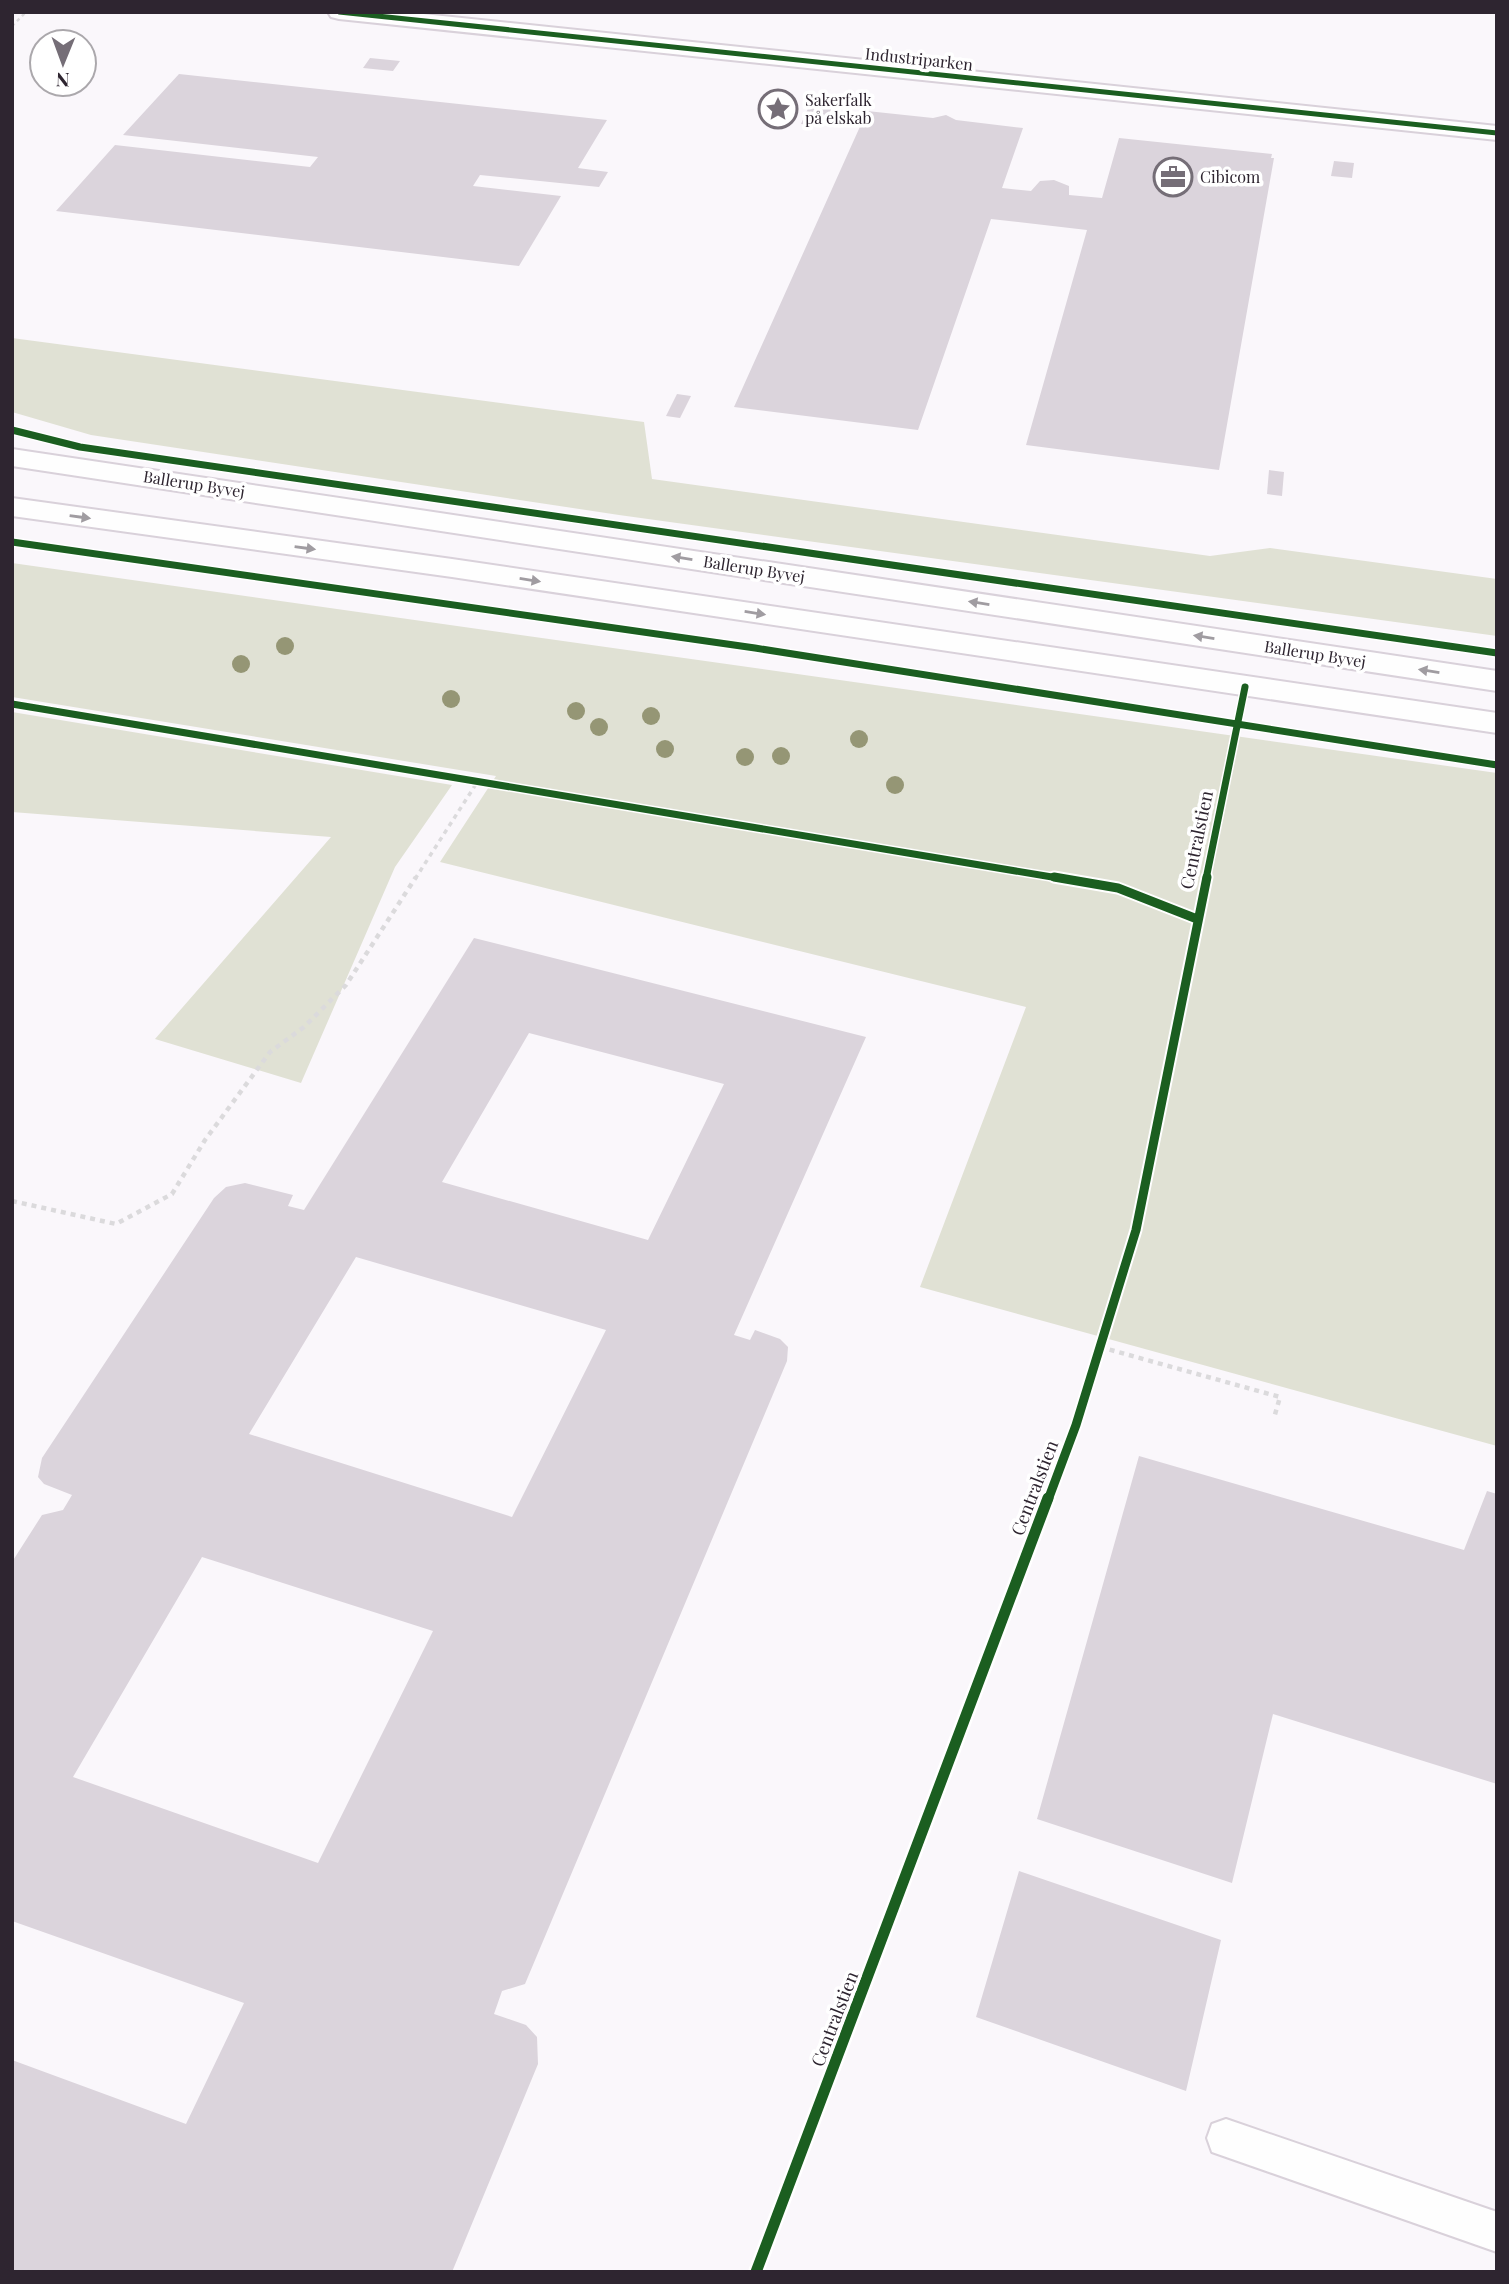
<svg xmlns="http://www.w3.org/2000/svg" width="1509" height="2284" viewBox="0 0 1509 2284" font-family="'Playfair Display',serif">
	<rect width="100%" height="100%" fill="#faf7fb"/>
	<path fill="#e0e1d4" d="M 12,338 L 644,422 L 652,479 L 1210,556 L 1270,548 L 1497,579 L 1497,636 L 619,515 L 91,435 L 12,412 Z
		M 12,563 L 1497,773 L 1497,1446 L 920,1287 L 1026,1007 L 440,862 L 496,776 L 12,697 Z
		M 12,712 L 452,785 L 395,867 L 301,1083 L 155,1039 L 331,837 L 12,812 Z"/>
	<path fill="#dbd4dc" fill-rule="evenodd" d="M 370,58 L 400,61 L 393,71 L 363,68 Z
		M 179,74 L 607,120 L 578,168 L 608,172 L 599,187 L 480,175 L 473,186 L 561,196 L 519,266 L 56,211 L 115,145 L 310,167 L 318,157 L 123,135 Z
		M 810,104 L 832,107 L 824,126 L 801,124 Z
		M 867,111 L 933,118 L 946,115 L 956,120 L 1023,128 L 1002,188 L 1031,191 L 1040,181 L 1054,180 L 1069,186 L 1069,195 L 1102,198 L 1119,138 L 1272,154 L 1271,158 L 1274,158 L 1219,470 L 1026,445 L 1087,230 L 991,219 L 918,430 L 734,407 Z
		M 1334,161 L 1354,163 L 1352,178 L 1331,176 Z
		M 677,394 L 691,396 L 680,418 L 666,416 Z
		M 1269,470 L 1284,472 L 1282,496 L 1267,494 Z
		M 474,938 L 866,1037 L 734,1335 L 750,1340 L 755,1330 L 780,1339 L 788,1347 L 787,1361 L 525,1984 L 502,1991 L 494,2014 L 526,2025 L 537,2037 L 538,2064 L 452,2272 L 12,2272 L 12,2060 L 186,2124 L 244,2003 L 12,1921 L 12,1562 L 42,1515 L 63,1510 L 72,1495 L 44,1484 L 38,1477 L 42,1458 L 214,1198 L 226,1187 L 245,1183 L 293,1195 L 288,1206 L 304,1210 ZM 529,1033 L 724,1084 L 648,1240 L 442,1182 ZM 356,1257 L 606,1330 L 512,1517 L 249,1434 ZM 202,1557 L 433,1631 L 318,1863 L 73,1777 Z
		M 1139,1456 L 1464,1550 L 1487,1491 L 1497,1494 L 1497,1784 L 1273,1714 L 1232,1883 L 1037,1819 Z
		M 1019,1871 L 1221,1940 L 1186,2091 L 976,2017 Z"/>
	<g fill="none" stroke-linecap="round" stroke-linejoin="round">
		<defs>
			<path id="lane" d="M 1226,2119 L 1497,2212 L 1497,2252 L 1212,2152 L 1207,2138 L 1212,2124 Z"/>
			<path id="secondary" d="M 328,12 L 404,12 L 1497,126 L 1497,140 L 339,19 L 331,17 Z
				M 12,449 L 1497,671 L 1497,691 L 12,466 Z
				M 12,498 L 452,559 L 1497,713 L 1497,733 L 452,577 L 12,516 Z"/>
		</defs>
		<use href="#lane" stroke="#d9d1da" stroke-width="4"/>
		<use href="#secondary" stroke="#d9d1da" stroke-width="4"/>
		<path stroke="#dbdadc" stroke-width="2.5" stroke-dasharray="3.5 3.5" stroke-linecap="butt" d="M 12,26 L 26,12"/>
		<path stroke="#dbdadc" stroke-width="3.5" stroke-dasharray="4.5 4.5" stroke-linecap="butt" d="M 415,879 L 478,781"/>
		<path stroke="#dbdadc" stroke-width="4.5" stroke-dasharray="5 5" stroke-linecap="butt" d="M 12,1201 L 116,1224 L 172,1194 L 205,1140 L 270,1052 L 304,1027 L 346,985 L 416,877
			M 1100,1347 L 1280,1397 L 1274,1418"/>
		<use href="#lane" fill="#fefefe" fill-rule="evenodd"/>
		<use href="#secondary" fill="#fefefe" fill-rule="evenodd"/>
		<defs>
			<path id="cycleway-far3" d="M 339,12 L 1497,133"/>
			<path id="cycleway-far2" d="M 12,430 L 80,447 L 1497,653
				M 12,542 L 755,648 L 1497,765
				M 12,704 L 1064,879
				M 1206,879 L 1245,687"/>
			<path id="cycleway-far1" d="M 1054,877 L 1118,888 L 1197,919
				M 1048,1500 L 1076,1425 L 1136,1230 L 1207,877"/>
			<path id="cycleway" d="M 756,2272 L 1048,1498"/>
		</defs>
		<use href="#cycleway-far3" stroke="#fff" stroke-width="8"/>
		<use href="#cycleway-far2" stroke="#fff" stroke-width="10"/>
		<use href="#cycleway-far1" stroke="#fff" stroke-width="13"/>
		<use href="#cycleway" stroke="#fff" stroke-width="16"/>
		<use href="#cycleway-far3" stroke="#1b5e20" stroke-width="5"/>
		<use href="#cycleway-far2" stroke="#1b5e20" stroke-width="7"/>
		<use href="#cycleway-far1" stroke="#1b5e20" stroke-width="9"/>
		<use href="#cycleway" stroke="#1b5e20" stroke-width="11"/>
	</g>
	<g fill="#959675">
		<circle cx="285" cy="646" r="9"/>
		<circle cx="241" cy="664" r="9"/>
		<circle cx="451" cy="699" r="9"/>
		<circle cx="576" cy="711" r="9"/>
		<circle cx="651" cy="716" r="9"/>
		<circle cx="599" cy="727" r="9"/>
		<circle cx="859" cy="739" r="9"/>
		<circle cx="665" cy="749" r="9"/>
		<circle cx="781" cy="756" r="9"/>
		<circle cx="745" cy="757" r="9"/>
		<circle cx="895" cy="785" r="9"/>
	</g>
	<defs><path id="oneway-solid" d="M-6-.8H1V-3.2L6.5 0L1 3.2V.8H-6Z" transform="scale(1.75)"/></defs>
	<g fill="#a09ca1">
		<use href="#oneway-solid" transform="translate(80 517) rotate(8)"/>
		<use href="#oneway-solid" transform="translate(305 548) rotate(8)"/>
		<use href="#oneway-solid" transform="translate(682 558) rotate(-171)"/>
		<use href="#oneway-solid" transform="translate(530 580) rotate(9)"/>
		<use href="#oneway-solid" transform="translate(979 603) rotate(-171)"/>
		<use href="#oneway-solid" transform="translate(755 613) rotate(9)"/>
		<use href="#oneway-solid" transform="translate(1204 637) rotate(-171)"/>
		<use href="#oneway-solid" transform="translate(1429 671) rotate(-171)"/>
	</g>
	<defs>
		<symbol id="sight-ring" viewBox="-11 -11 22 22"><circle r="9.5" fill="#fff" stroke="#756e77" stroke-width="1.5"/><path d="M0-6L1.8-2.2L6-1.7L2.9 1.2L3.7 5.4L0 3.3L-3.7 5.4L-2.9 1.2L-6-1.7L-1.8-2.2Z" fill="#756e77"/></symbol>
		<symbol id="office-ring" viewBox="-11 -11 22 22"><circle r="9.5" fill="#fff" stroke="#756e77" stroke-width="1.5"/><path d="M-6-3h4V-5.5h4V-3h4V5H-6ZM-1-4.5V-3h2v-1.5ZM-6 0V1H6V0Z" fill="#756e77"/></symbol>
	</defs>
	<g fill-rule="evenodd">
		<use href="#sight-ring" x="756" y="87" width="44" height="44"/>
		<use href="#office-ring" x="1151" y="155" width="44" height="44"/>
	</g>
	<g text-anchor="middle" stroke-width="7" stroke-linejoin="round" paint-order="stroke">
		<g font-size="16" fill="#2e2530" stroke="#fff">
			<text transform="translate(919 59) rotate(6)" y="6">Industriparken</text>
			<text transform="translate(194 484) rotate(9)" y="6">Ballerup Byvej</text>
			<text transform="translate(754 569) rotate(9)" y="6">Ballerup Byvej</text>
			<text transform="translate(1315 654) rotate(9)" y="6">Ballerup Byvej</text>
		</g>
		<g font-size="16" fill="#2e2530" stroke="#fff" text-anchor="start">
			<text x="805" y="106">Sakerfalk<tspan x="805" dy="18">på elskab</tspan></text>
			<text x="1200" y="183">Cibicom</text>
		</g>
		<g font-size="18" fill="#2e2530" stroke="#fff">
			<text transform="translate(1197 840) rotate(-78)" y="6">Centralstien</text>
			<text transform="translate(1035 1488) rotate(-69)" y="6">Centralstien</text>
			<text transform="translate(835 2019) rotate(-69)" y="6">Centralstien</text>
		</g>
	</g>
	<rect width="1509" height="2284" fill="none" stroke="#2e2530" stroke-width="28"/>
	<g transform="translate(63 63) rotate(181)"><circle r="33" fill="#ffffff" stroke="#aba8ac" stroke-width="2"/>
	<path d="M0-5L12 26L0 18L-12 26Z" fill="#756e77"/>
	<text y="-10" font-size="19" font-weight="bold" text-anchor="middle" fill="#2e2530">N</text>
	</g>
</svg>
